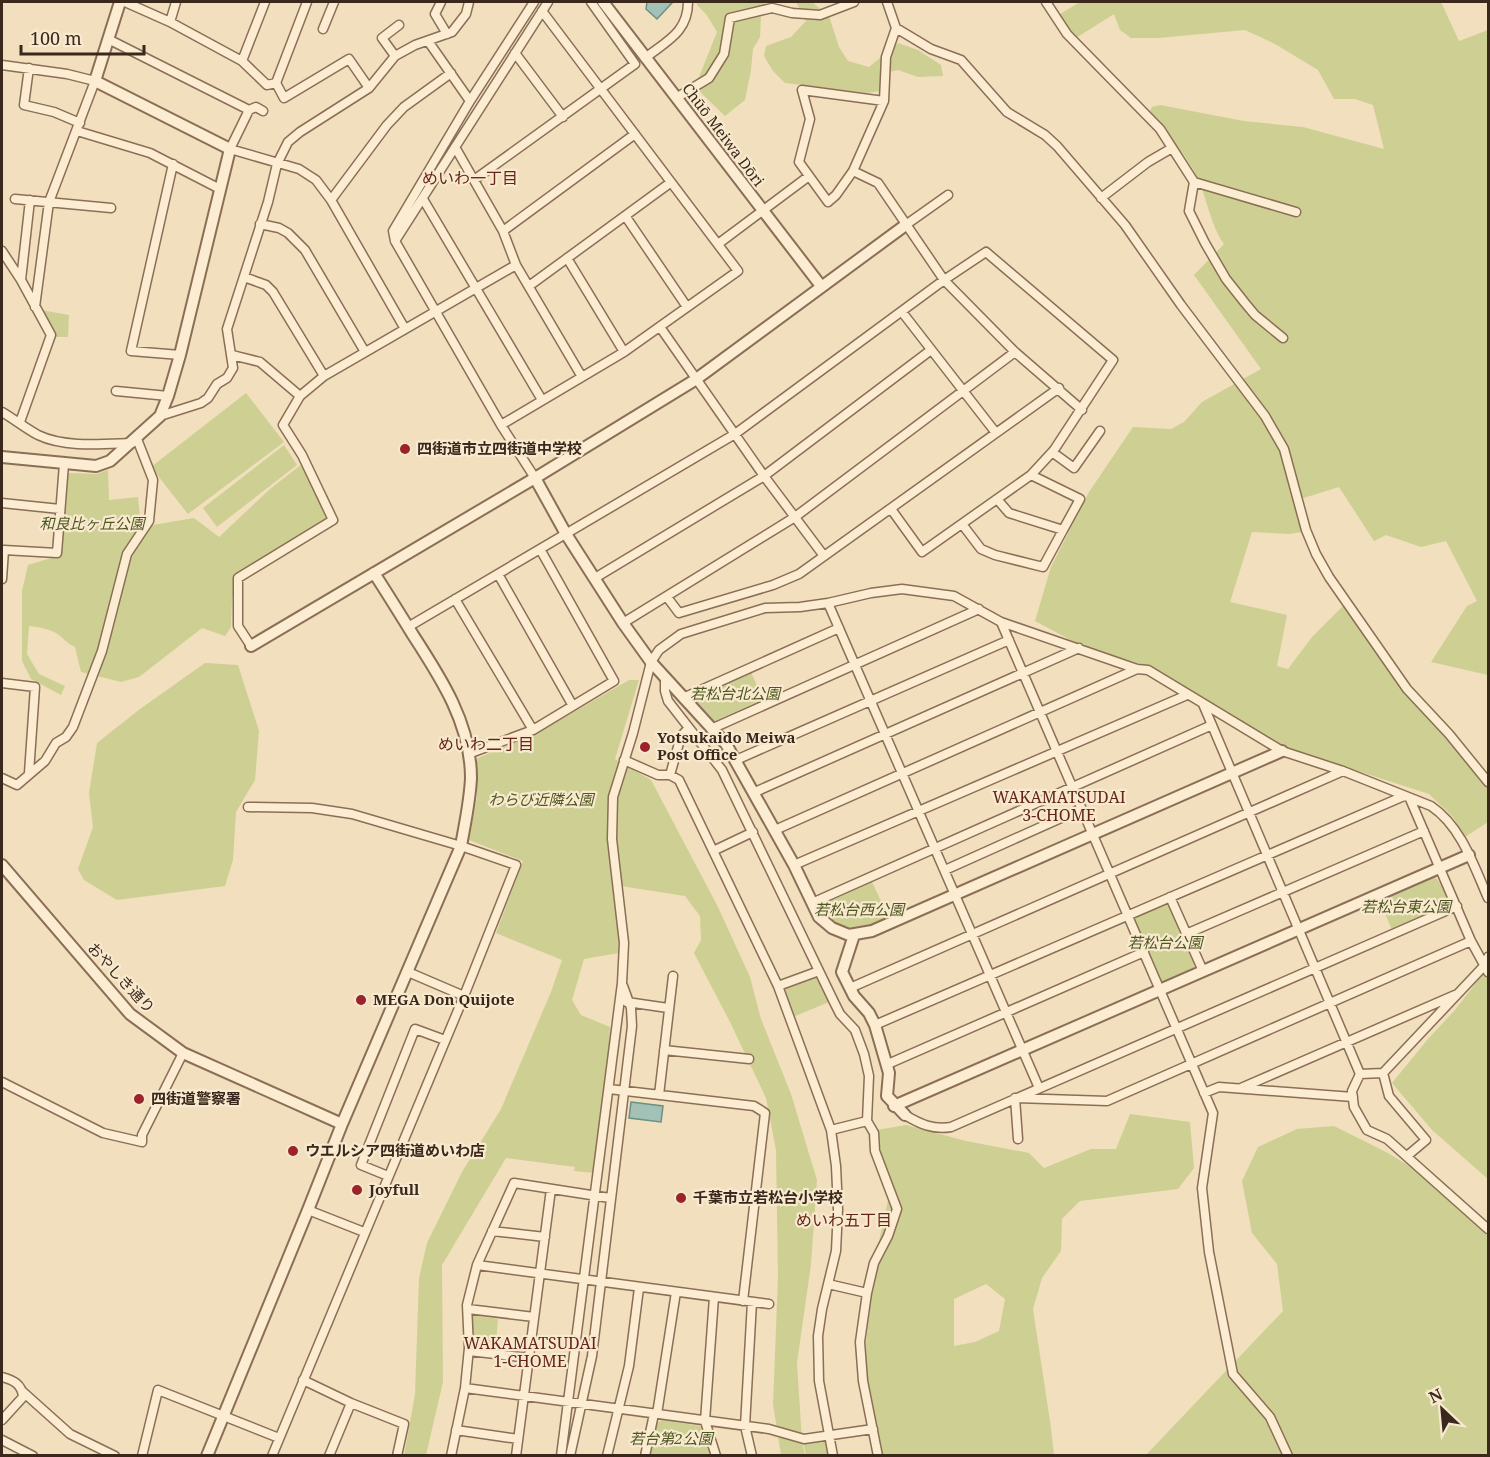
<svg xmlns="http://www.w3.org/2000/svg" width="1490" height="1457" viewBox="0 0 1490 1457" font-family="'Noto Serif','Noto Sans JP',serif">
	<rect width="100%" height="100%" fill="#f1dfbe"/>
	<path fill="#cdd092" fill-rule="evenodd" d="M 697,2 L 766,2 L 761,16 L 760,37 L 753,49 L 751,70 L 745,100 L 725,116 L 695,87 L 717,32 L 706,14 L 697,5 Z
		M 796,2 L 812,2 L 829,16 L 839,47 L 848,61 L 869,67 L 898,43 L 918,50 L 941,65 L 943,76 L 918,77 L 898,70 L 881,74 L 882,91 L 866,93 L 785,83 L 773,71 L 764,56 L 766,46 L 791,37 L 806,21 Z
		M 1080,2 L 1441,2 L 1459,41 L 1488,30 L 1488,675 L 1431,662 L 1467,606 L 1477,601 L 1446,541 L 1421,547 L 1386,535 L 1374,541 L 1339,487 L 1294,501 L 1302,532 L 1289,534 L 1252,532 L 1230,602 L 1287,615 L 1277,666 L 1288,669 L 1312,637 L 1343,606 L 1402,687 L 1488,786 L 1488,822 L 1465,837 L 1453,817 L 1429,794 L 1280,746 L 1150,667 L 1080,645 L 1035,621 L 1051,567 L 1089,492 L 1133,427 L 1171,429 L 1184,422 L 1202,402 L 1261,369 L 1194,275 L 1224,244 C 1209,223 1207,194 1194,171 C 1182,150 1165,131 1150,111 L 1152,107 L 1160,105 L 1244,121 L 1303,127 L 1384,149 L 1373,105 L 1355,99 L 1334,99 L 1318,70 L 1275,44 L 1245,30 L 1158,38 L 1131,38 L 1120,30 L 1114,14 L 1076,38 L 1068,31 L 1060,14 Z
		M 41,310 L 69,315 L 68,337 L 56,337 Z
		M 246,393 L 284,442 L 188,514 L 151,467 Z
		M 284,445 L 297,465 L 217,527 L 203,508 Z
		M 302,464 L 325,513 L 326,519 L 238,573 L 232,600 L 231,627 L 225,636 L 202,628 L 139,677 L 121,682 L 81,672 L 75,647 C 68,644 65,640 59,635 C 51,629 39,627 29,626 L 27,654 L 39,674 L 65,686 L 61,695 L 31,679 L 22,661 L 22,591 L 28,565 L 61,555 L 66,475 L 69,473 L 96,474 L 108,470 L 109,500 L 138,497 L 141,527 L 194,518 L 219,537 L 270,489 Z
		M 205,663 L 238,665 L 259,731 L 255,780 L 236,812 L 233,860 L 225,886 L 117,900 L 84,880 L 78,869 L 93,827 L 89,793 L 97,743 L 140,709 Z
		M 750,670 L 763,699 L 715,721 L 710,720 L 692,699 L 693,696 Z
		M 629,680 L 639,680 L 615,759 L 651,780 L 718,907 L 750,977 L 761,1019 L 791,1094 L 817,1180 L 811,1264 L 797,1363 L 802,1441 L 805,1455 L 781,1455 L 773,1404 L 778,1278 L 776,1150 L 766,1098 L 730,1022 L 694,953 L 701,940 L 700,916 L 685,896 L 614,885 L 619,953 L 584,959 L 572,1000 L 581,1015 L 610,1027 L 607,1085 L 595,1170 L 593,1170 L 593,1173 L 574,1171 L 575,1167 L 506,1158 L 442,1265 L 443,1382 L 426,1455 L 404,1456 L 415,1394 L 419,1278 L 427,1243 L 462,1172 L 501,1109 L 551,992 L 562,960 L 496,933 L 523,861 L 469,840 L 477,797 L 474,764 L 478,758 L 536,734 Z
		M 1434,876 C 1441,882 1448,898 1448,907 L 1393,932 L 1379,900 Z
		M 872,882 L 890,920 C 873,928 846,939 829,923 C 824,919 821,912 817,907 Z
		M 1162,904 L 1169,906 L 1195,965 L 1192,971 L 1164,982 L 1159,980 L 1134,921 L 1136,915 Z
		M 1488,967 L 1488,1104 L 1487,1110 L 1488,1112 L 1488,1179 L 1432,1130 L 1392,1083 L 1428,1039 L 1455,1010 Z
		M 813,976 L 818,979 L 829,1002 L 793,1017 L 783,989 Z
		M 1130,1114 L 1190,1122 L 1194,1168 L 1178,1189 L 1080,1201 L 1062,1219 L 1061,1251 L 1042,1278 L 1033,1309 L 1051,1428 L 1054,1455 L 880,1455 L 863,1369 L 876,1255 L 889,1196 L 877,1130 L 906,1125 L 966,1141 L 1029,1153 L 1044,1168 L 1091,1149 L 1116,1149 ZM 986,1284 L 1005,1299 L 999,1331 L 975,1342 L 954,1346 L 954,1299 Z
		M 1334,1126 L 1388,1153 L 1435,1182 L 1488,1236 L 1488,1455 L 1145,1456 L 1283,1311 L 1277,1264 L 1252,1233 L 1242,1181 L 1258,1147 L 1297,1129 Z
		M 475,1315 L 498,1319 L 495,1352 L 475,1350 L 471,1346 L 471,1317 Z
		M 662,1420 L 700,1426 L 703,1428 L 711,1455 L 648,1456 L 656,1424 Z
		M 824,1439 L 828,1441 L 831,1455 L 806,1455 L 803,1441 Z"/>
	<path fill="#a2c2b7" stroke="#699184" stroke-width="1.5" d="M 647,2 L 672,2 L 672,3 L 657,19 L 646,9 Z
		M 631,1102 L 663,1106 L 661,1122 L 629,1118 Z"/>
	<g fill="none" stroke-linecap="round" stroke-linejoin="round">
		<defs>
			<path id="minor" d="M 125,2 L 170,22 L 242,61 L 267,85 L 276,83 L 307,2
				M 441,2 L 435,14 L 447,34
				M 534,2 L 470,101 L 393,231 L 395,241 L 501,425 L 535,478
				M 1046,2 L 1067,34 L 1160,129 L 1194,182 L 1189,211 L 1205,243 L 1226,279 L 1245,303 L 1255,315 L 1283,338
				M 170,22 L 176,2
				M 896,28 L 931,49 L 961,60 L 1007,112 L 1045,135 L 1057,146 L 1125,225 L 1181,305 L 1265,416 L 1284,449 L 1306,530 L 1316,554 L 1329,577 L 1407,689 L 1449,734 L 1488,782
				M 323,29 L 334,2
				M 108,39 L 249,110 L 256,107 L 263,111
				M 428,41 L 470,101
				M 515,53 L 563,117
				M 395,56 L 382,38 L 399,25
				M 645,58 C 667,41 688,32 688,2
				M 242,61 L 265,2
				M 2,65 L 67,74 L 95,81 L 49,202 L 35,307
				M 29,68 L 24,105 L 54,112 L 80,123
				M 276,83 L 284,98 L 349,59 L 369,88
				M 676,98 L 709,78 L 724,54 L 730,18 L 772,8 L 792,13 L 820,15 L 854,2
				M 884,101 L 802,90 L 810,119 L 799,162 L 828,202 L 836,195 L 853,171 L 884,101 L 886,57 L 896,28 L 887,2
				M 249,110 L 230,149 L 299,169 L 316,180 L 331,200 L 405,329
				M 77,131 L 150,153 L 220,189
				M 455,147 L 503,231 L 516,265 L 582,377
				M 173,164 L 131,351 L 180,355
				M 853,171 L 878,183 L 944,280 L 1015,352 L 1082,410
				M 474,180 L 635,64 L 591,2
				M 1194,182 L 1296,212
				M 1101,198 L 1148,162 L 1172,148
				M 15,199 L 111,208
				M 423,199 L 542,400
				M 331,200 L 387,125 L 404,107 L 451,73
				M 626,217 L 687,307
				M 260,224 L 279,228 L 288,233 L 305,250 L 365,352
				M 907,224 L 948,195
				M 503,231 L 635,134
				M 395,241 L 548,2
				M 718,244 L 809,176
				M 2,251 L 21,280 L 51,335 L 20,422
				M 567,258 L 624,352
				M 244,277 L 266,285 L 273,292 L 324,376
				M 21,280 L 30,200
				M 529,286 L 670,183
				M 902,312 L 996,433
				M 660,327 L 764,476 L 824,556
				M 232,355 L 260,362 L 300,396
				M 116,391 L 168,396
				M 2,412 C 14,419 25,428 38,435 C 65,448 103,444 132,443
				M 160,416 L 201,403 L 208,398 L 217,384 L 227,378 L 233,368 L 227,329 L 268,202 L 277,164 L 288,142 L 300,132 L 369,88 L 395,56 L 415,45 L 452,32 L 466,14 L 469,2
				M 501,425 L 624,352 L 738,271 L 542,11
				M 1052,452 L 1074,468 L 1100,431
				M 1031,475 L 1080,499 L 1063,530
				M 2,503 L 60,509
				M 962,524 L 981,549 L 995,555 L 1043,567 L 1063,530 L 1009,513 L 997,499
				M 498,574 L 573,706
				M 595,578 L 764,476 L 931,350
				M 2,579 L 4,550 L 57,553 L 64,464
				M 667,597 L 679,613 L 773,585 L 799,574 L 1059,388
				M 455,599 L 533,730
				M 828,603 L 1039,1088
				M 1001,622 L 1213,1113 L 1202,1188 L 1209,1252 L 1233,1374 L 1270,1417 L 1288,1456
				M 623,623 L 795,517 L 1015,352
				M 408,627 L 735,434 L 944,280 L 986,252 L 1113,360 L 1054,450 L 1031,475 L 922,552 L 891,509
				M 251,646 L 238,626 L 238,578 L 333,520 L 302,455 L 283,425 L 300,396 L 324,376 L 516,265
				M 665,679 L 665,691 L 668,701 L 722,770 L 834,1002 L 840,1014 L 855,1030 L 864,1054 L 869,1076 L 867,1121 L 874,1133 L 875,1151 L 897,1209 L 888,1236 L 874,1263 L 867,1293 L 860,1342 L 863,1381 L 878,1456
				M 2,683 L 35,687 L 29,773
				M 683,698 L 839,628
				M 1203,704 L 1360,1074
				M 711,729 L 979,609
				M 468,754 L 533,730 L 614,681 L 540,549
				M 624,760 L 658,775 L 670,775 L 679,780 L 778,986 L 831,1130 L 836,1166 L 838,1209 L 836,1251 L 822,1309 L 818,1336 L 819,1381 L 833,1456
				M 736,760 L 1009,640
				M 670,775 L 681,736 L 689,728
				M 2,778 L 17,785 L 45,761 L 56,743 L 66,737 L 73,727 L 102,651 L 127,554 L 149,521 L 153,480 L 137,439
				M 755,792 L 1079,648
				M 1410,799 L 1471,941 L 1488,972
				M 248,807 L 312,808 L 352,814 L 461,846 L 516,865 L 464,996 L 272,1456
				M 775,830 L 1137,669
				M 713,851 L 753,832
				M 794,865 L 1187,695
				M 945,870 L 1081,809
				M 1170,897 L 1203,971
				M 812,903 L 1212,725
				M 1186,934 L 1424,831
				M 408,972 L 464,996
				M 778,986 L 819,971
				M 850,988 L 1343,771
				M 627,1002 L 668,1008
				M 875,1025 L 1404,796
				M 664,1050 L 749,1059
				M 888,1064 L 1144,952
				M 1383,1073 L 1360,1074 L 1352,1091 L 1354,1107 L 1367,1130 L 1387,1139 L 1488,1229
				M 2,1082 L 103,1133 L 142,1142 L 142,1135 L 183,1053
				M 1241,1088 L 1455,995
				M 609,1089 L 754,1106 L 765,1113 L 743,1301
				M 1204,1093 L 1219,1087 L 1353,1097
				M 659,1095 L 673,976
				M 905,1115 C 920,1124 933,1130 951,1127 L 1457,906
				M 831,1130 L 867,1121
				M 1018,1139 L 1015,1098 L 1107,1101 L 1471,941
				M 1407,1156 L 1426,1140 L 1389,1096 L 1383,1073 L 1484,966 L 1488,957
				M 388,1176 L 361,1165 L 415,1029 L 445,1040
				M 308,1210 L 364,1232
				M 492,1231 L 545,1237
				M 477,1265 L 769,1304
				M 828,1284 L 867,1293
				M 714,1297 L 705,1421 L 716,1456
				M 752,1302 L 745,1426 L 752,1456
				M 468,1309 L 534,1317
				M 469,1351 L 529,1358
				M 2,1377 C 13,1380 22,1384 23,1397 L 2,1420
				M 303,1380 L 351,1403 L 404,1424 L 397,1456
				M 465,1388 L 769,1429 L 804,1439 L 873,1429
				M 22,1391 L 70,1434 L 115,1456
				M 657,1414 L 676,1292
				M 456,1430 L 518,1439
				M 2,1440 L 33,1456
				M 142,1456 L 158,1390 L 279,1438
				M 329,1456 L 351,1403
				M 451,1456 L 465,1388 L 469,1348 L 467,1305 L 477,1265 L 514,1183 L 610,1198
				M 516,1456 L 551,1189
				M 561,1456 L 622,983 L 624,943 L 612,839 L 613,797 L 633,733 L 651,662 L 659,650 L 681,634 L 765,608 L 800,607 L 828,603 L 871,593 L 902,589 L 954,596 L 1001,622 L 1137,669 L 1148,670 L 1282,751 L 1343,771 L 1431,806 C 1461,826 1474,866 1488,898
				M 570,1456 L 592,1356 L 632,1026 L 631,1008 L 623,986
				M 607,1456 L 629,1366 L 639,1288
				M 645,1456 L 654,1414"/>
			<path id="tertiary" d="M 603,2 L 821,286
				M 2,457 L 96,466 L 110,461 L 160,416 L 168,396 L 180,355 L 230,149 L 95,81 L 120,2
				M 535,478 L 566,534 L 623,623 L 651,662 L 726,744 L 794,865 L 819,917 L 832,928 L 849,935 L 872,931 L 1282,751
				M 251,646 L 535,478 L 695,380 L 907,224
				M 2,865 L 130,1014 L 183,1053 L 342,1124
				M 854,935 L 842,972 L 854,996 L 869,1013 L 875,1025 L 889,1073 L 887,1096 L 905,1115
				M 894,1106 L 1469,855
				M 207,1456 L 308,1210 L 342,1124 L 461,846 C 465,823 470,801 471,778 C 471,724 441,678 413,635 C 400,614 387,593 374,573"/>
		</defs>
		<use href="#minor" stroke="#8b6e56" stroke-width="11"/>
		<use href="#tertiary" stroke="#8b6e56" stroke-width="14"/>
		<use href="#minor" stroke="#fbecd2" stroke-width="8"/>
		<use href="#tertiary" stroke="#fbecd2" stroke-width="10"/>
	</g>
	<g fill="#9f212a" stroke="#f8e9cf" stroke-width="2">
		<circle cx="405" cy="449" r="6"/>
		<circle cx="645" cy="747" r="6"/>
		<circle cx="361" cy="1000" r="6"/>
		<circle cx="139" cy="1099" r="6"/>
		<circle cx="293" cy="1151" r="6"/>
		<circle cx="357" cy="1190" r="6"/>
		<circle cx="681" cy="1198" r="6"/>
	</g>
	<g text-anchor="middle" stroke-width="4.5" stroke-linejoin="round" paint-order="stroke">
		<g font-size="15" fill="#39281b" stroke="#f8e9cf">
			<text transform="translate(723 135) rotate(53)" y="5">Chūō Meiwa Dōri</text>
			<text transform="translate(121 978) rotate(47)" y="5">おやしき通り</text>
		</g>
		<g font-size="15" font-weight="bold" fill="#39281b" stroke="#f8e9cf" text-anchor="start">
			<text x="417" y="454">四街道市立四街道中学校</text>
			<text x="657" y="743">Yotsukaido Meiwa<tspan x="657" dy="17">Post Office</tspan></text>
			<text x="373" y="1005">MEGA Don Quijote</text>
			<text x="151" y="1104">四街道警察署</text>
			<text x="305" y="1156">ウエルシア四街道めいわ店</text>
			<text x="369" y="1195">Joyfull</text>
			<text x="693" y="1203">千葉市立若松台小学校</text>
		</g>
		<g font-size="15" font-style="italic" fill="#4d5720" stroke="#f8e9cf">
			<text x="92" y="529">和良比ヶ丘公園</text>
			<text x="735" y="699">若松台北公園</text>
			<text x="541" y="805">わらび近隣公園</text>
			<text x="1406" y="912">若松台東公園</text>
			<text x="859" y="915">若松台西公園</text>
			<text x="1165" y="948">若松台公園</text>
			<text x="671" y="1444">若台第2公園</text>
		</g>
		<g font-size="16" fill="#692317" stroke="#f8e9cf">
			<text x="470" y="184">めいわ一丁目</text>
			<text x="486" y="750">めいわ二丁目</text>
			<text x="1059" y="803">WAKAMATSUDAI<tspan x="1059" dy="18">3-CHOME</tspan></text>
			<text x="844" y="1226">めいわ五丁目</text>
			<text x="530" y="1349">WAKAMATSUDAI<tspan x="530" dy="18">1-CHOME</tspan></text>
		</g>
	</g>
	<rect width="1490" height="1457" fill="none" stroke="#39281b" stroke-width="6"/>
	<g transform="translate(1442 1409) rotate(334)" stroke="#f8e9cf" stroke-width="4.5" paint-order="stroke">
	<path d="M0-4.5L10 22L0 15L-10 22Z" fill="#39281b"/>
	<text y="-9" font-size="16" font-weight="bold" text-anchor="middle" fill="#39281b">N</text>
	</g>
	<path d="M21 45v9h123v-9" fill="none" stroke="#39281b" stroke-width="3"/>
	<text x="30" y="45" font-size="18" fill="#39281b" stroke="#f8e9cf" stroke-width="4.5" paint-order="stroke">100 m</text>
</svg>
